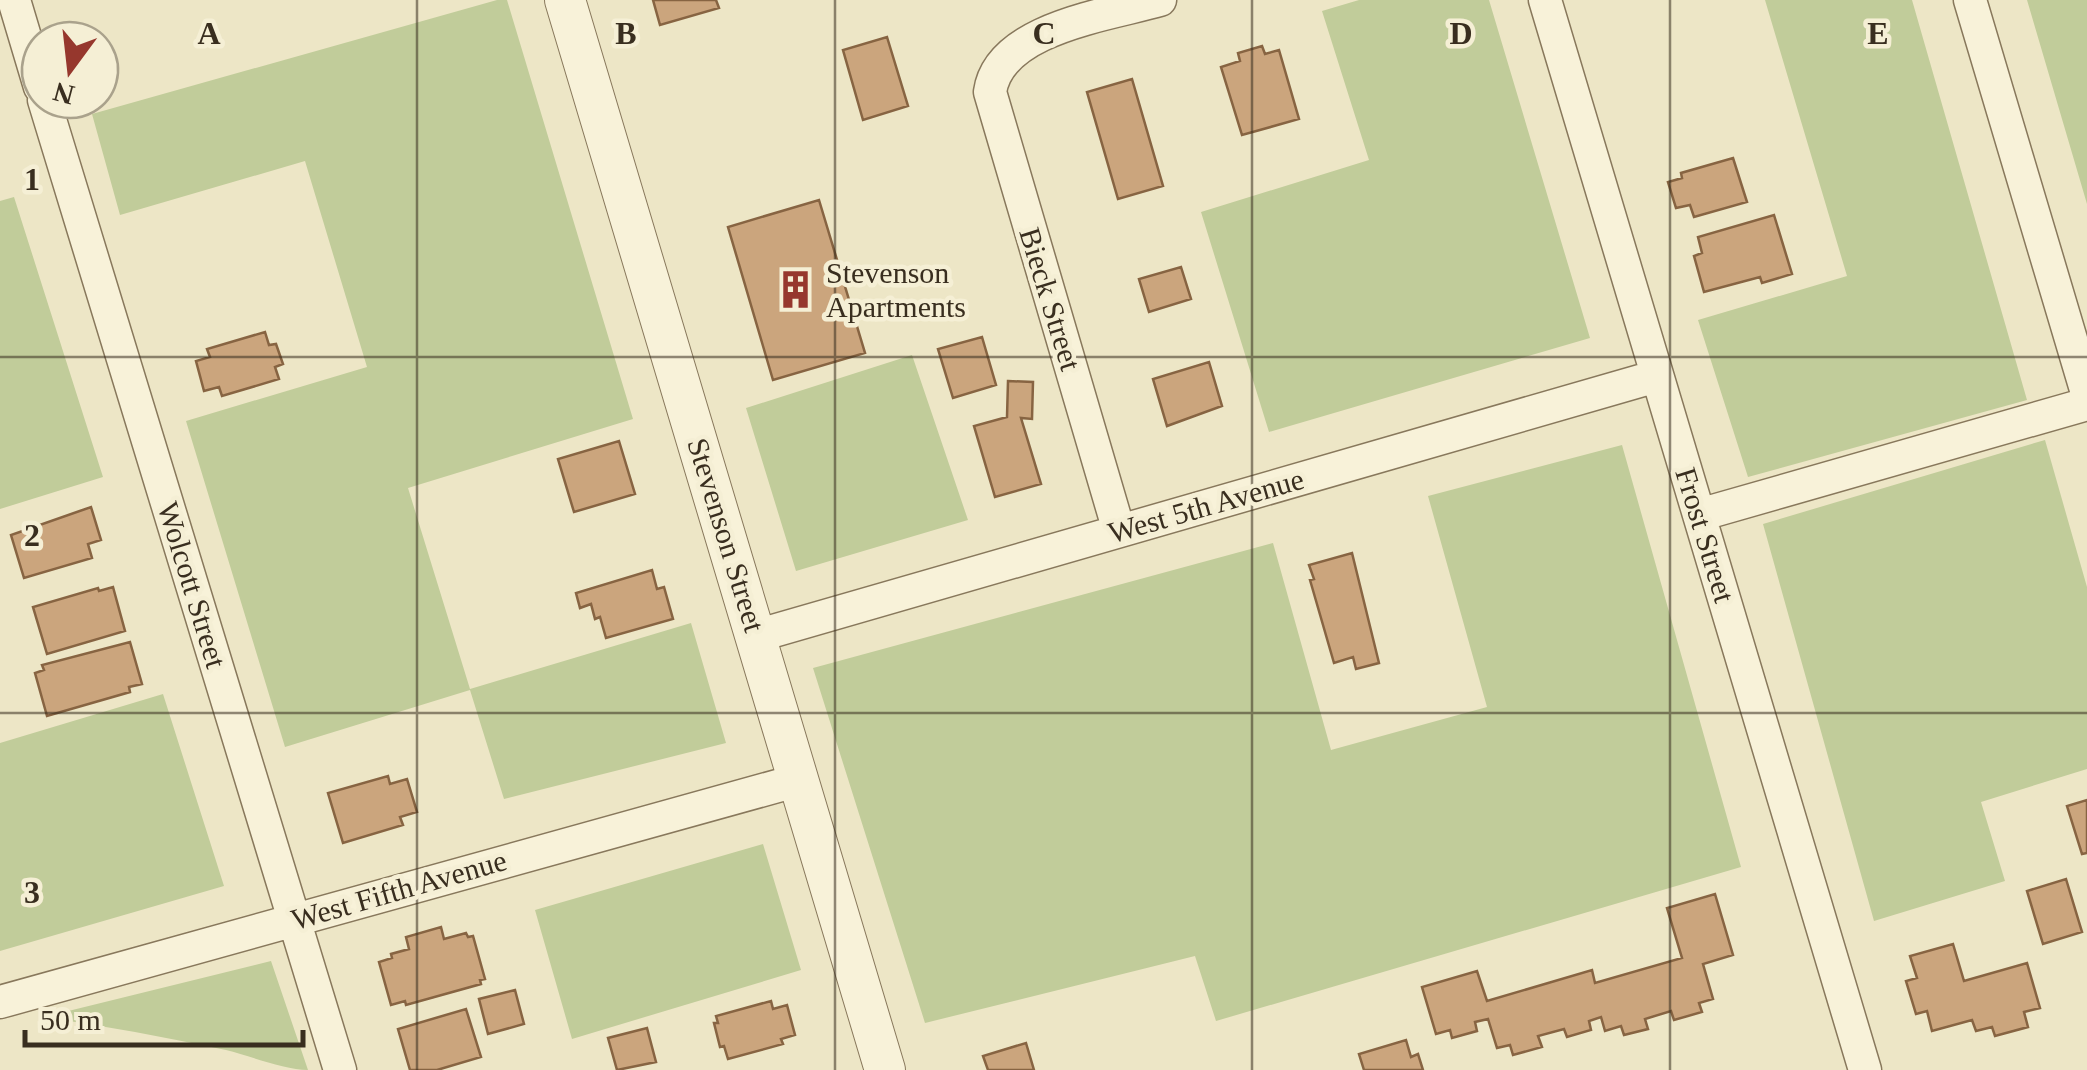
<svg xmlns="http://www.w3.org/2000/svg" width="2087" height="1070" viewBox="0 0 2087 1070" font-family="'Times New Roman',serif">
	<rect width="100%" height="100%" fill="#ede6c6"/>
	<path fill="#c1cc9a" d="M 497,0 L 507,0 L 633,419 L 408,488 L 470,689 L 691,623 L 726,743 L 504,799 L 470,690 L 285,747 L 186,421 L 367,367 L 305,161 L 120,215 L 92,114 Z
		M 1359,0 L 1489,0 L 1590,338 L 1269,432 L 1201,212 L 1369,160 L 1322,11 Z
		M 1765,0 L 1912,0 L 2027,400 L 1748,477 L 1698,320 L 1847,276 Z
		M 2027,0 L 2087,0 L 2087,204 Z
		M 14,197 L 103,477 L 0,509 L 0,201 Z
		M 912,355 L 968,520 L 796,571 L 746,408 Z
		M 2045,440 L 2087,587 L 2087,769 L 1981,802 L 2005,881 L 1874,921 L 1763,524 Z
		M 1622,445 L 1741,867 L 1216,1021 L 1195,956 L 925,1023 L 813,668 L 1273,543 L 1331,750 L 1487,707 L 1428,496 Z
		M 163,694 L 224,886 L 0,951 L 0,743 Z
		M 763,844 L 801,970 L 572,1039 L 535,910 Z
		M 271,961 L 308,1070 C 285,1070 250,1056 226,1050 C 165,1037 105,1026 44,1017 Z"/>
	<path fill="#cba57d" stroke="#876442" stroke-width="2.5" d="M 653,0 L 716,0 L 719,8 L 660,25 Z
		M 887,37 L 908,106 L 863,120 L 843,50 Z
		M 1262,46 L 1265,54 L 1279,50 L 1299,119 L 1242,135 L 1221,67 L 1240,61 L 1238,53 Z
		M 1132,79 L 1163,186 L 1118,199 L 1087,92 Z
		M 1733,158 L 1747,202 L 1694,217 L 1690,205 L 1676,208 L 1668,182 L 1682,178 L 1681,173 Z
		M 819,200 L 865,353 L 773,380 L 728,227 Z
		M 1774,215 L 1792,274 L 1762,283 L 1760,277 L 1704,292 L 1694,256 L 1702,253 L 1698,237 Z
		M 1181,267 L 1191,299 L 1149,312 L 1139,279 Z
		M 265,332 L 269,345 L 276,344 L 283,364 L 275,367 L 279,379 L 222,396 L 219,387 L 204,391 L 196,361 L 210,357 L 207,349 Z
		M 982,337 L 996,385 L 953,398 L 938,349 Z
		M 1209,362 L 1222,406 L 1167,426 L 1153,379 Z
		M 1008,381 L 1033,382 L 1032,419 L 1021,418 L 1041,484 L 995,497 L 974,426 L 1007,417 Z
		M 619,441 L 635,494 L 574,512 L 558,459 Z
		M 91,507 L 101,540 L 88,544 L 92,558 L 24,578 L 11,535 Z
		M 1352,553 L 1379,663 L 1356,669 L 1353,657 L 1334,663 L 1310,580 L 1314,579 L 1309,565 Z
		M 652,570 L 657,589 L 664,587 L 673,619 L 606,638 L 600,617 L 595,619 L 591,604 L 580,608 L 576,593 Z
		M 113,587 L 125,631 L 47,654 L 33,607 L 98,588 L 99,591 Z
		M 130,642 L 142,684 L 129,687 L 130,692 L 47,716 L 35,673 L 44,670 L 42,665 Z
		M 388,776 L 390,784 L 407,779 L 417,812 L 400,817 L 403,825 L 343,843 L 328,793 Z
		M 2087,800 L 2087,853 L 2082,854 L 2067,806 Z
		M 2066,879 L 2082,932 L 2043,944 L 2027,891 Z
		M 1715,894 L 1733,955 L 1703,964 L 1713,999 L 1699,1003 L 1702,1012 L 1674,1020 L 1671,1011 L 1645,1019 L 1648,1029 L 1624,1035 L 1621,1026 L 1605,1031 L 1601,1017 L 1589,1021 L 1591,1030 L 1567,1037 L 1564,1029 L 1538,1036 L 1542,1047 L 1513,1055 L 1510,1045 L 1497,1048 L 1488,1019 L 1475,1022 L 1477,1031 L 1452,1038 L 1450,1030 L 1436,1034 L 1422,987 L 1477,971 L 1487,1001 L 1592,970 L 1595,983 L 1682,958 L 1667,908 Z
		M 441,927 L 444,939 L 466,933 L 468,937 L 473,936 L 485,979 L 480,980 L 481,984 L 406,1005 L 405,1001 L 391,1005 L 379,962 L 392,958 L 391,954 L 409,949 L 406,937 Z
		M 1953,944 L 1964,981 L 2027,963 L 2040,1008 L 2024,1012 L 2028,1027 L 1995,1036 L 1992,1027 L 1976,1031 L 1972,1020 L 1932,1031 L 1927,1011 L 1916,1014 L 1906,981 L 1917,978 L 1910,956 Z
		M 515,990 L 524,1024 L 488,1034 L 479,999 Z
		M 771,1001 L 773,1009 L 787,1005 L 795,1035 L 781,1039 L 783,1044 L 728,1059 L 724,1046 L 720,1047 L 714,1023 L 718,1023 L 716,1016 Z
		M 466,1009 L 481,1057 L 437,1070 L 410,1070 L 398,1029 Z
		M 647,1028 L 656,1062 L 617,1070 L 608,1038 Z
		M 1406,1040 L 1411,1057 L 1418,1054 L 1423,1070 L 1364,1070 L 1359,1054 Z
		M 1026,1043 L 1034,1070 L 988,1070 L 983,1056 Z"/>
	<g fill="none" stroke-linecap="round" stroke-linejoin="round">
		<defs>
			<path id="minor" d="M 14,0 L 40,87
				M 1545,0 L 1865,1070
				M 1970,0 L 2087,393
				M 44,100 L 340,1070
				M 1699,515 L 2087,404
				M 1119,531 L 990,92 C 999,28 1108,15 1160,0
				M 756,636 L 1657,376
				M 0,1002 L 799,780"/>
			<path id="tertiary" d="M 565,0 L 885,1070"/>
		</defs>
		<use href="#minor" stroke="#88785c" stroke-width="35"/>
		<use href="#tertiary" stroke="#88785c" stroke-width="42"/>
		<use href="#minor" stroke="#f8f2d9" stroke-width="32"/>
		<use href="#tertiary" stroke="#f8f2d9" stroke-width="40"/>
	</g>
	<path fill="none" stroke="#392e1f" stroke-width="2.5" stroke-opacity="0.55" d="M 417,0 L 417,1070M 835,0 L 835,1070M 1252,0 L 1252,1070M 1670,0 L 1670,1070M 0,357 L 2087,357M 0,713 L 2087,713"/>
	<defs>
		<symbol id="building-bare" viewBox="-9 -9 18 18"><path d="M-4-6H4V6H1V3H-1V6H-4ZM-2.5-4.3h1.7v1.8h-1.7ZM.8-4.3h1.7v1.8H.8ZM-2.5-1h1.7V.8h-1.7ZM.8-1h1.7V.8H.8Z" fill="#96372d" stroke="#f5efd5" stroke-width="2.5" paint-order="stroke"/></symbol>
	</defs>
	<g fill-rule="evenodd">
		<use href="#building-bare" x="768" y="262" width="55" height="55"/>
	</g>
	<g text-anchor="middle" stroke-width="9" stroke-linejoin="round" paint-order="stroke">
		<g font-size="30" fill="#392e1f" stroke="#f5efd5" text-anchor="start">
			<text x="826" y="283">Stevenson<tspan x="826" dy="34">Apartments</tspan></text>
		</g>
		<g font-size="30" fill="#392e1f" stroke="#f5efd5">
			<text transform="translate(1050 299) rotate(73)" y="10">Bieck Street</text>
			<text transform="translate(1206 506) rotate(-16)" y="10">West 5th Avenue</text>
			<text transform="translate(726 535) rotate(73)" y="10">Stevenson Street</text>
			<text transform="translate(1705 535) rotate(73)" y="10">Frost Street</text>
			<text transform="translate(192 585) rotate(73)" y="10">Wolcott Street</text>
			<text transform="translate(399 890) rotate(-16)" y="10">West Fifth Avenue</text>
		</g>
	</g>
	<g font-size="32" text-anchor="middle" font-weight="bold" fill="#392e1f" stroke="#f5efd5" stroke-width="9" stroke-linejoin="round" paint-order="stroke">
		<text x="209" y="44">A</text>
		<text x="626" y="44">B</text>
		<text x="1044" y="44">C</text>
		<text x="1461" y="44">D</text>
		<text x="1878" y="44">E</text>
		<text x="32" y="190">1</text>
		<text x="32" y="546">2</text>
		<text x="32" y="903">3</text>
	</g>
	<g transform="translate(70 70) rotate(195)"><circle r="48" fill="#f5efd5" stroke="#aaa28c" stroke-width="2.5"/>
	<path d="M0-8L18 38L0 25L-18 38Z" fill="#96372d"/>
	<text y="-15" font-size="28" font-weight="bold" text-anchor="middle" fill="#392e1f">N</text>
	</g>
	<path d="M25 1030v15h278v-15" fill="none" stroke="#392e1f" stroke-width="5"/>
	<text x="40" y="1030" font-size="30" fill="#392e1f" stroke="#f5efd5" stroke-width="8" paint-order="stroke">50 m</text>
</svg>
